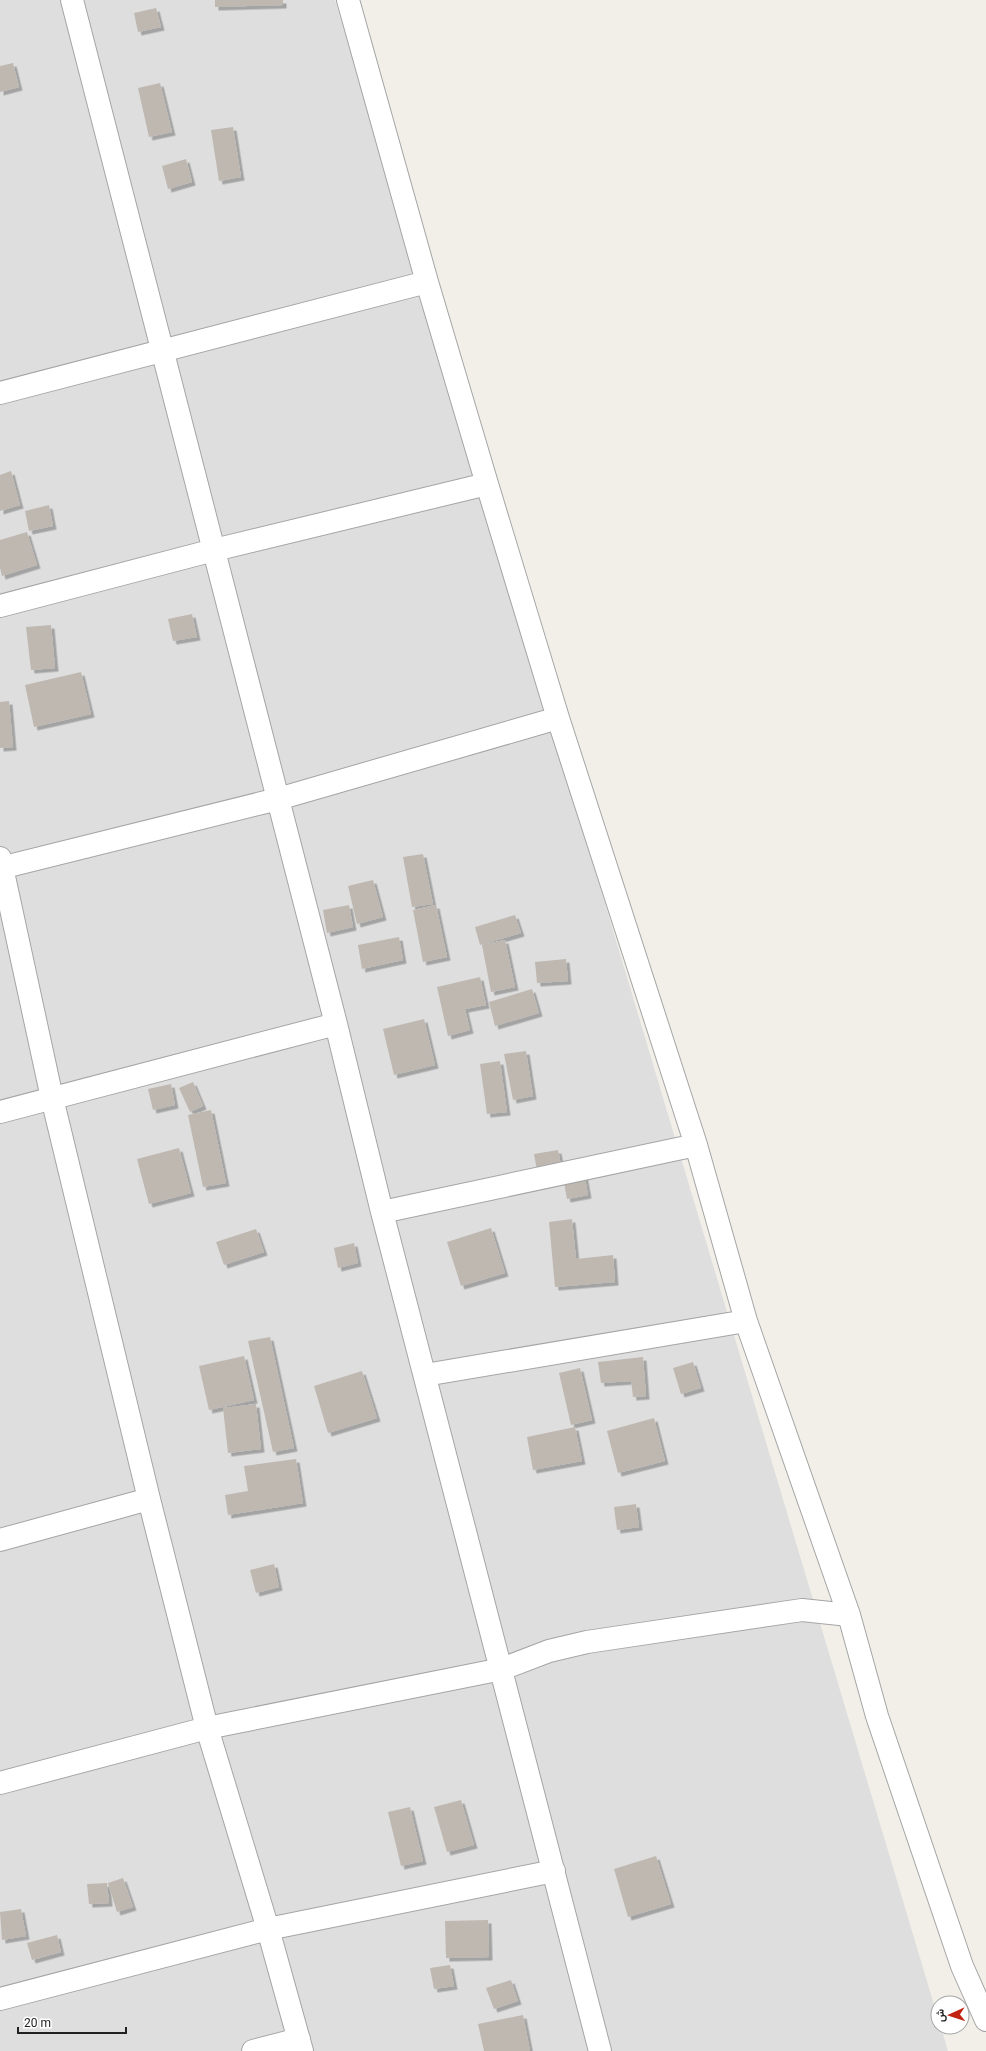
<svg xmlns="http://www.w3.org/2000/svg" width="986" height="2051" viewBox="0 0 986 2051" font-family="Roboto,Vazirmatn,sans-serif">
	<defs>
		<filter id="shadow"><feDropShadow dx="3.5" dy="3.5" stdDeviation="0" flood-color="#0004"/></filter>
	</defs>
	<rect width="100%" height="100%" fill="#f1efe8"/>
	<path fill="#dfdede" d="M 0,0 L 335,0 L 938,2018 L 938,2027 L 941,2027 L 948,2051 L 0,2051 Z"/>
	<path fill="#beb8b1" filter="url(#shadow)" d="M 215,0 L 283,0 L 283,5 L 215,7 Z
		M 156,8 L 161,27 L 138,32 L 134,13 Z
		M 13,63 L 19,87 L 0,92 L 0,66 Z
		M 160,83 L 172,132 L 149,137 L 138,88 Z
		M 233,127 L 241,177 L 219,181 L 211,130 Z
		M 186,159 L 192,182 L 168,189 L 162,166 Z
		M 11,471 L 20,505 L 0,511 L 0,475 Z
		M 49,505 L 53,526 L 29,531 L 25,511 Z
		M 27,532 L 37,565 L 2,576 L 0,568 L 0,540 Z
		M 192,614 L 197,637 L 173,641 L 168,619 Z
		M 51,625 L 55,668 L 31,670 L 26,627 Z
		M 81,672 L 91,714 L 34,727 L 25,685 Z
		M 9,701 L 13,747 L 0,748 L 0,702 Z
		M 423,854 L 433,904 L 412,907 L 403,857 Z
		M 373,880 L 383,917 L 357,924 L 348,886 Z
		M 349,905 L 353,927 L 327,933 L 323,910 Z
		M 436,905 L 447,957 L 423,962 L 413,910 Z
		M 515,915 L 521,933 L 480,945 L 475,927 Z
		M 399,937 L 403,960 L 362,969 L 358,945 Z
		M 505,940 L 515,987 L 491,992 L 482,945 Z
		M 566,959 L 568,981 L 537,983 L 535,962 Z
		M 480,977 L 486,1005 L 465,1009 L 470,1030 L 448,1036 L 437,987 Z
		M 532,989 L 539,1013 L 495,1026 L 489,1002 Z
		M 424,1019 L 435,1065 L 394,1075 L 383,1029 Z
		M 526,1051 L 533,1096 L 513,1100 L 504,1054 Z
		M 500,1061 L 507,1112 L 487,1114 L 480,1064 Z
		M 193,1082 L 203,1106 L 190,1112 L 179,1088 Z
		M 171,1084 L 175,1105 L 153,1110 L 148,1089 Z
		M 211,1110 L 226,1183 L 203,1187 L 188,1115 Z
		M 179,1148 L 191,1193 L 149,1204 L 137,1159 Z
		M 558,1150 L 562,1171 L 538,1176 L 534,1154 Z
		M 584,1173 L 588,1195 L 567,1199 L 563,1177 Z
		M 572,1219 L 576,1259 L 613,1255 L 615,1282 L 555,1287 L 549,1222 Z
		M 491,1228 L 505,1273 L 461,1286 L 447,1242 Z
		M 256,1229 L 264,1252 L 224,1265 L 216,1242 Z
		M 354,1243 L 358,1263 L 338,1268 L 334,1248 Z
		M 270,1337 L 294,1448 L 273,1452 L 248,1341 Z
		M 244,1356 L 254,1400 L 209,1410 L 199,1366 Z
		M 643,1357 L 646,1396 L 633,1397 L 631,1381 L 601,1383 L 598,1362 Z
		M 693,1362 L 701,1388 L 681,1394 L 673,1368 Z
		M 580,1368 L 592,1420 L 571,1425 L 559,1373 Z
		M 362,1371 L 377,1418 L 328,1433 L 314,1386 Z
		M 256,1404 L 261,1449 L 228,1453 L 223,1408 Z
		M 654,1418 L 665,1461 L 618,1473 L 607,1431 Z
		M 575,1427 L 582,1461 L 533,1470 L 527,1437 Z
		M 296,1459 L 303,1503 L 228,1515 L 225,1495 L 248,1491 L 244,1466 Z
		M 636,1504 L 639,1527 L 617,1530 L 614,1507 Z
		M 274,1564 L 279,1587 L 256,1593 L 250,1570 Z
		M 461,1800 L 474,1845 L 447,1852 L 434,1807 Z
		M 410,1807 L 423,1861 L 401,1866 L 388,1812 Z
		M 656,1856 L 671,1904 L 628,1917 L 614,1869 Z
		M 123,1878 L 133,1907 L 117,1912 L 108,1883 Z
		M 107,1883 L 109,1903 L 89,1904 L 87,1884 Z
		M 21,1909 L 26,1936 L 2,1940 L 0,1912 Z
		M 488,1920 L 489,1957 L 446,1958 L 445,1921 Z
		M 57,1935 L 61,1952 L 32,1960 L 27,1943 Z
		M 450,1965 L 454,1986 L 434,1989 L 430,1968 Z
		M 511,1980 L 518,2001 L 494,2009 L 486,1988 Z
		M 523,2015 L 530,2051 L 484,2051 L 478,2024 Z"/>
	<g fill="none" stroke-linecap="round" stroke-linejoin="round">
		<defs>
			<path id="minor" d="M 72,0 L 336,1024 L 382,1212 L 600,2051
				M 348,0 L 427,282 L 487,484 L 558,718 L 696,1145 L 746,1321 L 849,1615 L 877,1716 L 962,1966 L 986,2020
				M 0,393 L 427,282
				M 0,606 L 214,550 L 487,484
				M 0,858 L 52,1098 L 149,1499 L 207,1728 L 268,1929 L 302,2051
				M 0,868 L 278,799 L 558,718
				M 0,1112 L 336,1024
				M 382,1212 L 696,1145
				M 425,1375 L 746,1321
				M 0,1540 L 149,1499
				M 0,1783 L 207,1728 L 502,1669 L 549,1651 L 587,1642 L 802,1610 L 849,1615
				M 0,1999 L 268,1929 L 554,1871
				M 253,2051 L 299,2039"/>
		</defs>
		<use href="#minor" stroke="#a5a5a5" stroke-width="24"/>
		<use href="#minor" stroke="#fff" stroke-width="22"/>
	</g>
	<g transform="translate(950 2015) rotate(267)"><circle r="19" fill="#ffffff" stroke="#a6a6a6"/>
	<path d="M0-3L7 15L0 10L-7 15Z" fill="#c22310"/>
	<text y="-6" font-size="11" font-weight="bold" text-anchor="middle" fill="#212121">ش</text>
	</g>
	<path d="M18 2027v6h108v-6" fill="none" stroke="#212121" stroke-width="2"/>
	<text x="24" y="2027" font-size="12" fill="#212121" stroke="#ffffff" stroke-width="3" paint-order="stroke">20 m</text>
</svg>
